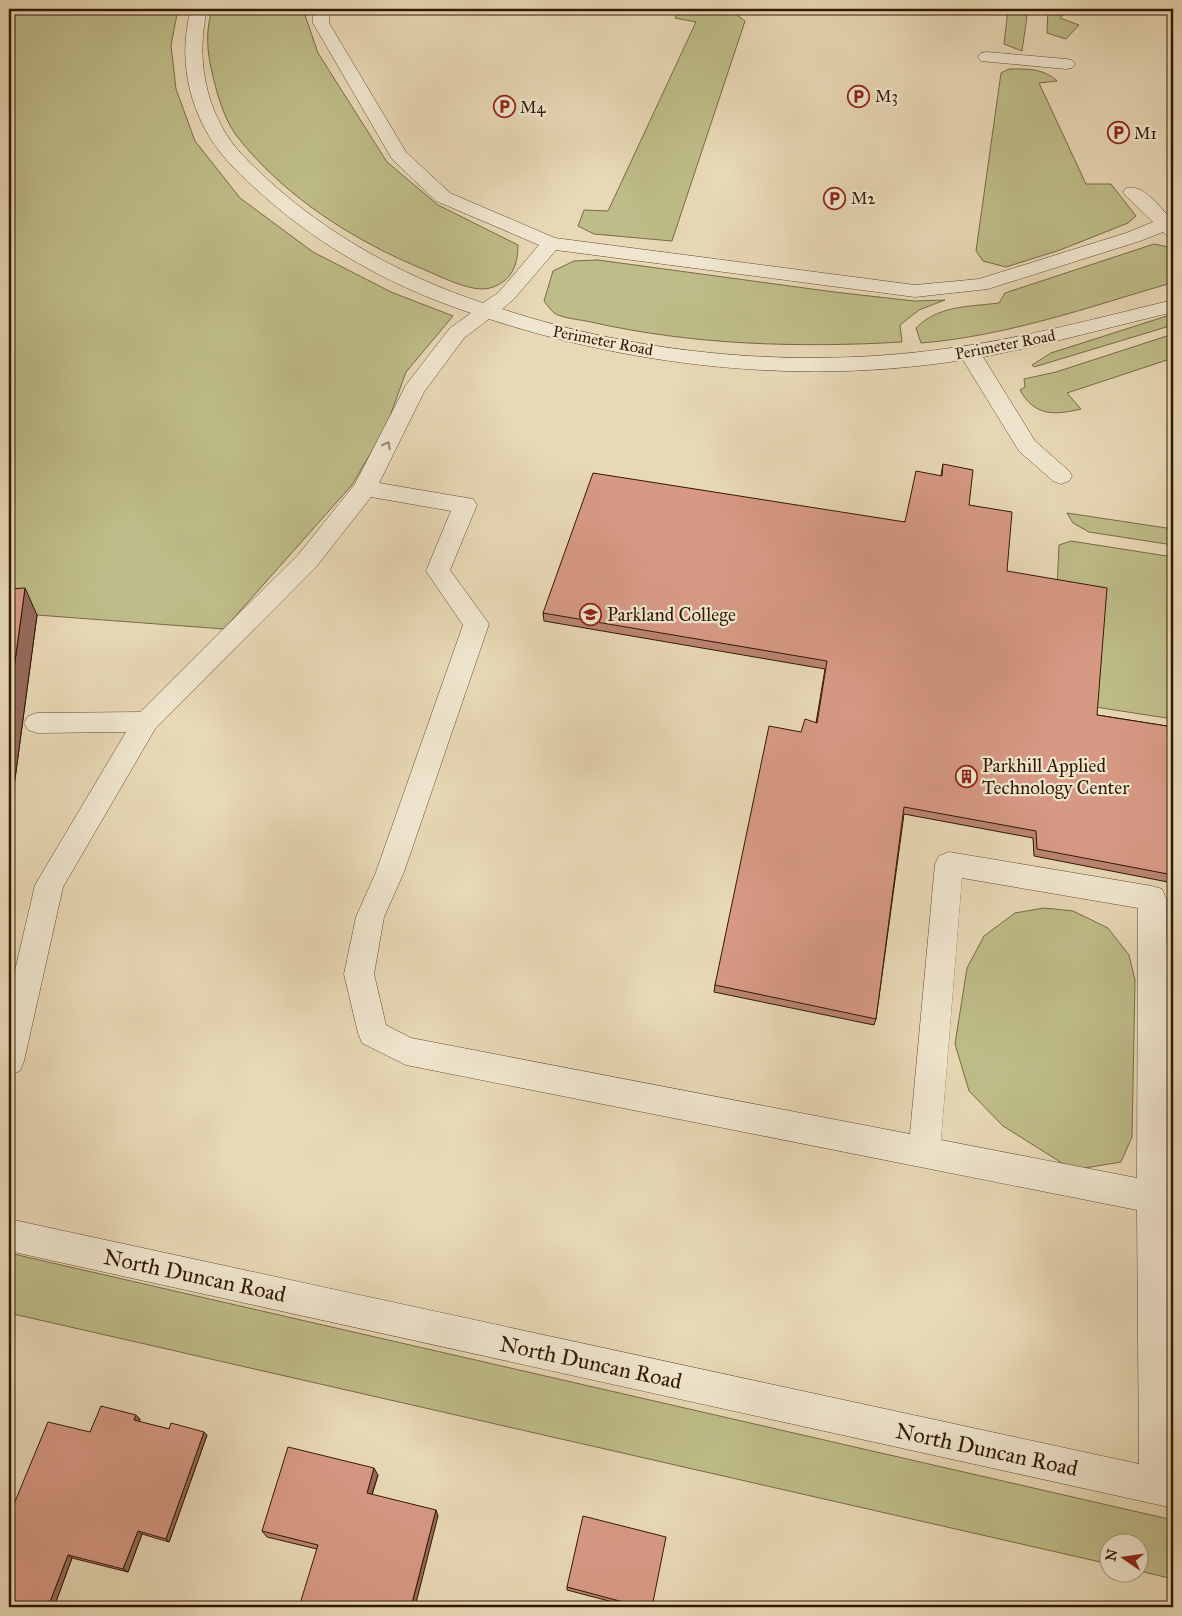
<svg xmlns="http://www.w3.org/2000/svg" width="1182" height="1616" viewBox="0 0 1182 1616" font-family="'IM FELL Great Primer',serif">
	<rect width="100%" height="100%" fill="#e8d8b5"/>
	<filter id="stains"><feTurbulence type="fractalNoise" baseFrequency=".004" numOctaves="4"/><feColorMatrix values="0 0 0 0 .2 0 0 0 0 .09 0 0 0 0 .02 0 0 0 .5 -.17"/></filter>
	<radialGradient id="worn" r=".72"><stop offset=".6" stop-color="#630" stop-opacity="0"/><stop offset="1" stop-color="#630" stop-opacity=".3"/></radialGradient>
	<path fill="#bebc88" stroke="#786a45" d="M 9,9 L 178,9 L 171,45 L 176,89 L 195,141 L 240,198 L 313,252 L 391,292 L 453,316 L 406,372 L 386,427 L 352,485 L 224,629 L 37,615 L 9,617 Z
		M 213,9 L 305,9 L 305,15 L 318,53 L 387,162 L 438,205 L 518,245 C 518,266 511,282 490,288 C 472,293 442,277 425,270 C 354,241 283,196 236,135 C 224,119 216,91 212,72 C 207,52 205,28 213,9 Z
		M 686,9 L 732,11 L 745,21 L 672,241 L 594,234 L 578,226 L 584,210 L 608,211 L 696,22 L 675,18 L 678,12 Z
		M 1008,9 L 1028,9 L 1022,51 L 1004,44 Z
		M 1048,9 L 1068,9 L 1060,18 L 1079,25 L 1066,39 L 1047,33 Z
		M 1009,69 C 1027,69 1043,68 1057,81 L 1039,83 L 1086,184 L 1111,184 L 1136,216 L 1128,223 L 1060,250 L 1006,267 L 983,261 L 976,251 L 1001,73 Z
		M 1154,244 L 1173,248 L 1173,281 L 1171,283 C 1089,307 1007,336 921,343 L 916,328 C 939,305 968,307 999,303 L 1005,293 Z
		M 598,260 L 834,292 L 914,301 L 945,300 L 919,310 L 900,325 L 902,342 C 799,348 692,345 591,322 C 582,320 561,318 554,313 C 551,310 547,305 544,301 L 553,271 L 574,261 Z
		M 1173,314 L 1173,325 L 1034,367 L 1032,365 L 1051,353 Z
		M 1173,334 L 1173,358 L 1067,393 L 1081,409 C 1055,415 1035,417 1020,390 L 1025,387 L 1024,379 L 1056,372 Z
		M 1067,513 L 1173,529 L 1173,545 L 1089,532 L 1073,523 Z
		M 1071,541 L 1173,557 L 1173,719 L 1095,707 L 1057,588 L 1059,545 Z
		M 1044,908 L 1073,911 L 1108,928 L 1129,955 L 1135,980 L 1132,1137 L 1121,1162 L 1073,1170 L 1003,1126 L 969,1091 L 955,1044 L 967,968 L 984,936 L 1015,913 Z
		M 9,1253 L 1173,1520 L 1173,1579 L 1140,1571 L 1140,1544 L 1110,1544 L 1109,1564 L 9,1313 Z"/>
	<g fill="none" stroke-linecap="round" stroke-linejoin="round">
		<defs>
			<path id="minor" d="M 191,9 L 207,9 C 198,50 202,90 222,127 C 233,148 250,163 267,179 C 328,235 404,277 483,303 L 499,292 L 539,245 L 436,201 L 392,159 L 313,23 L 313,9 L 329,9 L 329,23 L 406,152 L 450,193 L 555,238 L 915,285 L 979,279 L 1126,233 L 1153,222 L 1126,196 L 1123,192 L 1126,188 C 1144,184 1157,205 1169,216 L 1173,215 L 1173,237 L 1166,235 L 1163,232 L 1140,241 L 988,289 L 915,297 L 556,250 L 513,300 L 502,309 C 642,355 797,369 944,349 C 1021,339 1097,318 1173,300 L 1173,312 L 1044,344 L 983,357 L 1035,441 L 1069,471 L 1072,476 L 1069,481 L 1061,484 L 1053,481 L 1019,451 L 963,360 C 806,385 640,368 489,319 L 464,338 L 424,392 L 379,483 L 473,499 L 477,505 L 450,570 L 489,624 L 404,872 L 384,917 L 374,974 L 386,1025 L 411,1038 L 910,1134 L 935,864 L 939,856 L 949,852 L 1152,886 L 1162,889 L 1166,898 L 1173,1358 L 1173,1508 L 9,1251 L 9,1219 L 1139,1464 L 1137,1210 L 406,1065 L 362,1043 L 358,1033 L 344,974 L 356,917 L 376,872 L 463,625 L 426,571 L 451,511 L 371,497 L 316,567 L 155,729 L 63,887 L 24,1061 L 20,1071 L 9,1075 L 9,996 L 35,885 L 126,732 L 37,733 L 28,730 L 24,723 L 28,716 L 37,713 L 140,712 L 298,555 L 355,484 L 406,385 L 450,328 L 471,313 C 392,287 316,245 255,188 C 235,170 216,151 204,127 C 185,90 180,49 191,9 ZM 962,878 L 1138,908 L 1137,1178 L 941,1140 Z
				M 760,9 L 778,9 L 776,13 L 762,13 Z
				M 987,52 L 1066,59 L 1072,60 L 1075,64 L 1072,68 L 1066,69 L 981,61 L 978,57 L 981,53 Z"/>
		</defs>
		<use href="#minor" stroke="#60482f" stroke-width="1"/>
		<use href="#minor" fill="#f0e6cf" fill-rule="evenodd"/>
	</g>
	<path fill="#b98472" stroke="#321802" d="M 943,464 L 969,505 L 1007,571 L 1097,715 L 1173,727 L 1173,883 L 1034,856 L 1033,838 L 904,814 L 876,1019 L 874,1025 L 714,992 L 715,985 L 801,732 L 816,723 L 825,669 L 544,621 L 543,613 L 905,522 L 941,475 Z
		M 9,589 L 37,615 L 12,801 L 9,802 Z
		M 140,1419 L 139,1422 L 169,1429 L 207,1435 L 169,1542 L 142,1534 L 128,1572 L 72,1558 L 54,1607 L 90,1432 Z
		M 378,1475 L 372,1495 L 438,1516 L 317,1549 L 267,1537 L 262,1531 Z
		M 567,1587 L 652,1607 L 632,1607 L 567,1590 Z"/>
	<path fill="#966b5c" stroke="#321802" d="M 25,588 L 37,615 L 12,801 L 9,795 L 9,705 Z
		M 136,1415 L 140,1419 L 138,1424 L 134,1420 Z
		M 204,1432 L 207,1435 L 169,1542 L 166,1539 Z
		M 374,1468 L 378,1475 L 370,1500 L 367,1493 Z
		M 436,1510 L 438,1516 L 415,1607 L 411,1607 Z
		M 138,1531 L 142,1534 L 128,1572 L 123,1569 Z
		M 68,1555 L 72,1558 L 54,1607 L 48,1607 Z"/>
	<path fill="#d79984" stroke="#321802" d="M 943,464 L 973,470 L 969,505 L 1012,512 L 1007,571 L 1107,588 L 1097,715 L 1173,727 L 1173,875 L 1037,849 L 1036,831 L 904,807 L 876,1019 L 715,985 L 769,726 L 801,732 L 805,719 L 817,723 L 827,661 L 543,613 L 593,473 L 905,522 L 916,471 L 942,476 Z
		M 25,588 L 9,705 L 9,589 Z
		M 101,1406 L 136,1415 L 134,1420 L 169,1429 L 171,1423 L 204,1432 L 166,1539 L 138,1531 L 123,1569 L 68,1555 L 48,1607 L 9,1607 L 9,1516 L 48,1422 L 90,1432 Z
		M 288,1447 L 374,1468 L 367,1493 L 436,1510 L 411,1607 L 299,1607 L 318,1545 L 262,1531 Z
		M 583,1516 L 666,1537 L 652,1607 L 642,1607 L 567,1587 Z"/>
	<defs><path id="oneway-chevron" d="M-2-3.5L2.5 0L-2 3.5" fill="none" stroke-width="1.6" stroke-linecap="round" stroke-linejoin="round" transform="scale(1.25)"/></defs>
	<use stroke="#9a8973" href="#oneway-chevron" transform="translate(387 445) rotate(-63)"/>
	<defs>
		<symbol id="parking-ring" viewBox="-11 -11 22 22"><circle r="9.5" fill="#f0e6cf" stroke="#8f2418" stroke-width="1.5"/><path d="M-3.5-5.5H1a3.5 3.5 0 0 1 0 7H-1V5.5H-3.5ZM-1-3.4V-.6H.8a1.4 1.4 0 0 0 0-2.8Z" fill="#8f2418"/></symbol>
		<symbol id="university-ring" viewBox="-11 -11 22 22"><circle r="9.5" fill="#f0e6cf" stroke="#8f2418" stroke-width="1.5"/><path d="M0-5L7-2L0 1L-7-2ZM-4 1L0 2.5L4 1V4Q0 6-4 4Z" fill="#8f2418"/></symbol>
		<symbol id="building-ring" viewBox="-11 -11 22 22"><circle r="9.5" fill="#f0e6cf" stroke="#8f2418" stroke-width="1.5"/><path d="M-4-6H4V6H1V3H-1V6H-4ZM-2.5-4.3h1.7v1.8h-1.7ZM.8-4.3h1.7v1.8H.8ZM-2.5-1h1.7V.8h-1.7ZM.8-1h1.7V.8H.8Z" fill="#8f2418"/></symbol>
	</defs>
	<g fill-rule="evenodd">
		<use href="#parking-ring" x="846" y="84" width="25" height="25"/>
		<use href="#parking-ring" x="492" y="94" width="25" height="25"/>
		<use href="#parking-ring" x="1106" y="120" width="25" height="25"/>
		<use href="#parking-ring" x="822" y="186" width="25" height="25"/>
		<use href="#university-ring" x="578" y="602" width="25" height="25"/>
		<use href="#building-ring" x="954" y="764" width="25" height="25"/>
	</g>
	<g text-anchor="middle" stroke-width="4.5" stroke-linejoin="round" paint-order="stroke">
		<g font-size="16" fill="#321802" stroke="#f0e6cf" text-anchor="start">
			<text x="875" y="102">M3</text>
			<text x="520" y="113">M4</text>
			<text x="1134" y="139">M1</text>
			<text x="851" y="204">M2</text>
		</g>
		<g font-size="16" fill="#321802" stroke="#f0e6cf">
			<text transform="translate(603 340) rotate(11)" y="6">Perimeter Road</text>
			<text transform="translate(1005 344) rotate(-11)" y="6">Perimeter Road</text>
		</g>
		<g font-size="19" fill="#321802" stroke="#f0e6cf" text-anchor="start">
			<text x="607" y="621">Parkland College</text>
			<text x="982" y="772">Parkhill Applied<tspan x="982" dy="22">Technology Center</tspan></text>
		</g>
		<g font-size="22" fill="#321802" stroke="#f0e6cf">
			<text transform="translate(195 1275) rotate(12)" y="8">North Duncan Road</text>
			<text transform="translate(591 1362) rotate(12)" y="8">North Duncan Road</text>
			<text transform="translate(987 1449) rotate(12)" y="8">North Duncan Road</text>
		</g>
	</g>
	<rect width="1182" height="1616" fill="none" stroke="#e8d8b5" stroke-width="30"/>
	<rect x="10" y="10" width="1162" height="1596" fill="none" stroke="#321802" stroke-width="2.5"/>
	<rect x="15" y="15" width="1152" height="1586" fill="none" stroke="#321802"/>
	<g transform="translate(1124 1558) rotate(283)"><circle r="24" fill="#f0e6cf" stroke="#a4947d"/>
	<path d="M0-4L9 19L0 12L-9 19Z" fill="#8f2418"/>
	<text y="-8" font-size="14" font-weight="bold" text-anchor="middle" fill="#321802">N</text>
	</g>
	<rect width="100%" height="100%" filter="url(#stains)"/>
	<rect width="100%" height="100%" fill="url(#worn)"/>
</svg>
